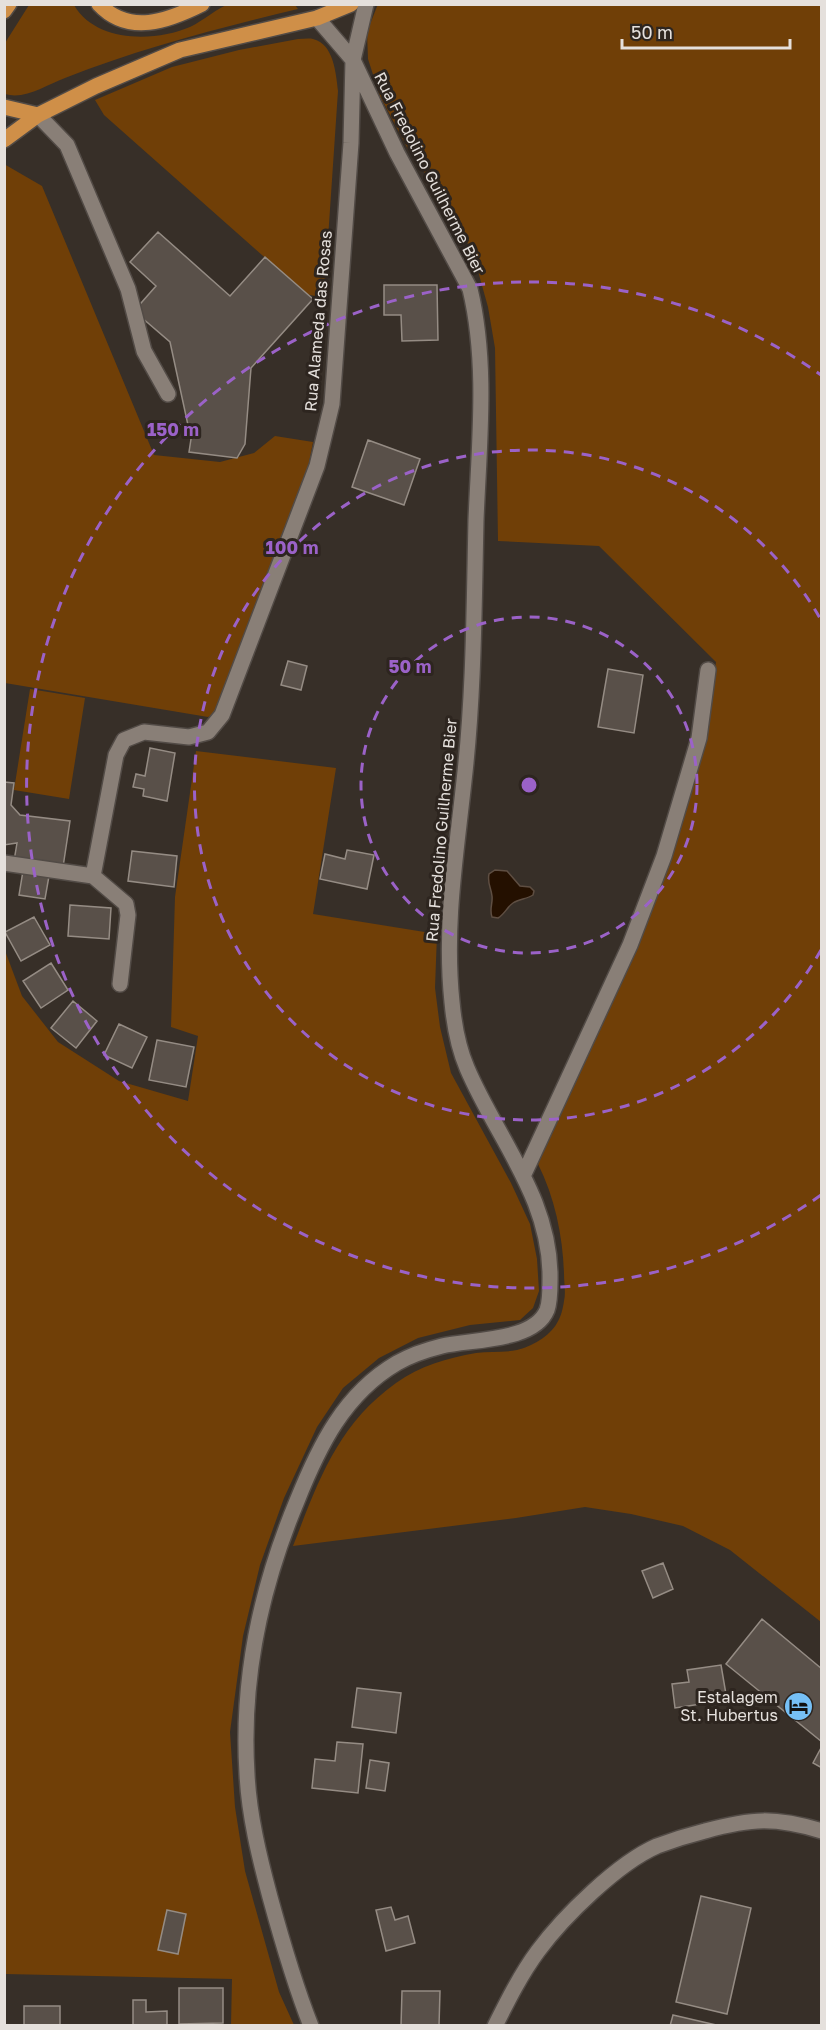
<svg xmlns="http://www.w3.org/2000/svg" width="826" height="2030" viewBox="0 0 826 2030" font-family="'Golos Text',sans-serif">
	<rect width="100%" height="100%" fill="#372f28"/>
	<path fill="#703f07" d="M 378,4 L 821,5 L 821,1622 L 730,1550 L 683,1526 L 631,1514 L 585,1507 L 516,1518 L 293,1546 C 318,1482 337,1425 396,1383 C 420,1366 447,1358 476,1353 C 489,1351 503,1353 517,1350 C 531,1347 550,1336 557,1323 C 561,1317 563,1308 564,1301 C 566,1293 564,1283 564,1274 C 563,1237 555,1198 538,1164 L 637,950 L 670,860 L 706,737 L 716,662 L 599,546 L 498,541 L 495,348 L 488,307 L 476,264 L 458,220 L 409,151 L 380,96 L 368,59 L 367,32 Z
		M 29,5 L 74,5 C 96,43 155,42 190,27 C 203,21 218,7 230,4 C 236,3 243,4 249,4 C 264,4 279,4 295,5 L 298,9 C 219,28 141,48 65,78 C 46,85 25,100 5,94 L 5,43 Z
		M 298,39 C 303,39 309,38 313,39 C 334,44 336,74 338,91 L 324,298 L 306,294 L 104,115 L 95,100 L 172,67 L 239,50 Z
		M 4,164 L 42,186 L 154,455 L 220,462 L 254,453 L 275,436 L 313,442 L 308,468 L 216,713 L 208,717 L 5,683 Z
		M 30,689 L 85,698 L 69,799 L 14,790 Z
		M 196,751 L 336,768 L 313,914 L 437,934 L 435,988 L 440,1027 L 451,1073 L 511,1183 L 530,1224 L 537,1259 L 539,1291 L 533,1308 L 520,1320 L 470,1325 L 418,1338 L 379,1358 L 343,1388 L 317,1427 L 284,1498 L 260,1565 L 243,1636 L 230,1732 L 235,1807 L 245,1871 L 279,1992 L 294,2025 L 231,2025 L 232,1979 L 5,1974 L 4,948 L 22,996 L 58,1042 L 119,1081 L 188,1101 L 198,1036 L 171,1027 L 175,897 Z"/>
	<path fill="#241000" stroke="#5e4e42" stroke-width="1.5" d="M 495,870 L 507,871 L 520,886 L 530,887 L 534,891 L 533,895 C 527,899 519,899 513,903 C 507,907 505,914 498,918 L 492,917 C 489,909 493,904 492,896 C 491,887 487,883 489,874 Z"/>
	<path fill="#595049" stroke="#958c84" stroke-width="1.5" d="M 158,232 L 230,296 L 265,257 L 313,299 L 251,368 L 245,444 L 237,458 L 189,452 L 191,439 L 170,342 L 134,311 L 156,286 L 130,262 Z
		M 384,285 L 437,285 L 438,340 L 402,341 L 401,315 L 384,315 Z
		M 368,440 L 420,459 L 404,505 L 352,487 Z
		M 288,661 L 307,666 L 301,690 L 281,685 Z
		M 608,669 L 643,675 L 634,733 L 598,727 Z
		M 150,748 L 175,753 L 167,801 L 143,796 L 144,789 L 133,787 L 136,774 L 145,776 Z
		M 4,782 L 14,783 L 11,805 L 20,815 L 70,821 L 63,867 L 14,861 L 17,843 L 4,845 Z
		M 347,850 L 374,855 L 367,889 L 320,879 L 325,854 L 345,859 Z
		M 132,851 L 177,856 L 174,887 L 128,881 Z
		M 23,871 L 49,876 L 45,899 L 19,895 Z
		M 70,905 L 111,908 L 109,939 L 68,936 Z
		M 34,917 L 50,945 L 21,961 L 5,932 Z
		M 51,963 L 68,990 L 41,1008 L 23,981 Z
		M 73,1001 L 97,1021 L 76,1048 L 51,1028 Z
		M 119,1024 L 147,1037 L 132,1068 L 104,1055 Z
		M 157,1040 L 194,1047 L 186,1087 L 149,1080 Z
		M 663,1563 L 673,1589 L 653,1598 L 642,1571 Z
		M 762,1619 L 822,1669 L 822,1742 L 726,1664 Z
		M 721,1665 L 727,1700 L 675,1708 L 672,1684 L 689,1682 L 687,1670 Z
		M 357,1688 L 401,1693 L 396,1733 L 352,1727 Z
		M 337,1742 L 363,1744 L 358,1793 L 312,1788 L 315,1759 L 335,1761 Z
		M 822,1746 L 822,1768 L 813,1763 Z
		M 370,1760 L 389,1763 L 385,1791 L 366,1788 Z
		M 701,1896 L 751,1908 L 727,2014 L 676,2002 Z
		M 391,1907 L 395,1920 L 408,1916 L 415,1943 L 386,1951 L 376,1910 Z
		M 167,1910 L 186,1914 L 178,1954 L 158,1950 Z
		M 179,1988 L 223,1988 L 223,2023 L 179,2024 Z
		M 402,1991 L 440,1991 L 439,2026 L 401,2026 Z
		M 133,2000 L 146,2000 L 146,2012 L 167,2011 L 167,2026 L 133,2026 Z
		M 24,2006 L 60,2006 L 60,2026 L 24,2026 Z
		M 673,2015 L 716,2025 L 715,2026 L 670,2026 Z"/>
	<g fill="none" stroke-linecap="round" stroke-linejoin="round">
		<defs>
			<path id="minor" d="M 38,115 L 67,145 L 128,289 L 144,351 L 168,394
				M 4,863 L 93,876 L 126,904 L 128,915 L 120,984
				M 93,876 L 116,755 L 124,740 L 144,732 L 189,737 L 208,732 L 222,715 L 317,466 L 332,404 L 351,143 L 353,60 L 366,4
				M 524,1174 L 630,945 L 664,856 L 699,738 L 708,670
				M 311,2026 C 294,1983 282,1941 270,1897 C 259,1856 249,1815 247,1774 C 241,1680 261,1587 297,1501 C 319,1446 344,1394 397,1363 C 411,1355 426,1350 442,1346 C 471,1339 534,1342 547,1310 C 550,1302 550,1290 550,1281 C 552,1199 497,1139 467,1068 C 458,1047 454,1024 452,1002 C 444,926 456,856 464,781 C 474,695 474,607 476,520 C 479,444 488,364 470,289 L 397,153 L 353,60 L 317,18
				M 495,2026 C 508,2000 521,1974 538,1951 C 564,1916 618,1863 657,1846 C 673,1840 689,1835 705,1831 C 752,1818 775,1817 822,1831"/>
			<path id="major" d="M 99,4 C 129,36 168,21 202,4
				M 4,11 L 9,4
				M 4,107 L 38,115
				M 4,140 L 38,115 L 96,86 L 180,50 L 317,18 L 351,4"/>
		</defs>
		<use href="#minor" stroke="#524b46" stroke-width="18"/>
		<use href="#major" stroke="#524b46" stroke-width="18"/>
		<use href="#minor" stroke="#897f77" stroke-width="15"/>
		<use href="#major" stroke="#cf8f48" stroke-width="15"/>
	</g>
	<g fill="none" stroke="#9b62c8" stroke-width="3" stroke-dasharray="10 8">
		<circle cx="529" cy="785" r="168"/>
		<path d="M821 950A335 335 0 1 1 821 620"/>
		<path d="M821 1195A503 503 0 1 1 821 375"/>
	</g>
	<defs>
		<symbol id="hotel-disc" viewBox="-11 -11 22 22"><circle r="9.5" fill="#76c0f6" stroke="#2d251f"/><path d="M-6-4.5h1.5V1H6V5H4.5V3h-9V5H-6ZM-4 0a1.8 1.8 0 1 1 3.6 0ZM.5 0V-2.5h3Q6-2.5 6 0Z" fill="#111"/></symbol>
	</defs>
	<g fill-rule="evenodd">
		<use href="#hotel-disc" x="782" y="1690" width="33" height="33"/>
	</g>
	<g text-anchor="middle" stroke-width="6" stroke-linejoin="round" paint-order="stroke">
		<g font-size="16" fill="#e5e0dc" stroke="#2d251f">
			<text transform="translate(430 173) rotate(63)" y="6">Rua Fredolino Guilherme Bier</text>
			<text transform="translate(318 321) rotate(-85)" y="6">Rua Alameda das Rosas</text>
			<text transform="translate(441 830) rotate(-85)" y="6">Rua Fredolino Guilherme Bier</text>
		</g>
		<g font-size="16" fill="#e5e0dc" stroke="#2d251f" text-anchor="end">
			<text x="778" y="1703">Estalagem<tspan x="778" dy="18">St. Hubertus</tspan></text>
		</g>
	</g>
	<circle cx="529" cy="785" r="9" fill="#9b62c8" stroke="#2d251f" stroke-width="3"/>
	<g font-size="18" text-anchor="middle" font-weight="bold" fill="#9b62c8" stroke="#2d251f" stroke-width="6" stroke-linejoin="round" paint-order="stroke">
		<text x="173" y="436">150 m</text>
		<text x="292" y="554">100 m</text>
		<text x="410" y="673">50 m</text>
	</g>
	<rect width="826" height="2030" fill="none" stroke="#e5e0dc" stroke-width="12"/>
	<path d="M622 39v9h168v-9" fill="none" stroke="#e5e0dc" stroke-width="3"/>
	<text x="631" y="39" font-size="18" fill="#e5e0dc" stroke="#2d251f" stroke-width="4.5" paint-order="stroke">50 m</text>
</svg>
